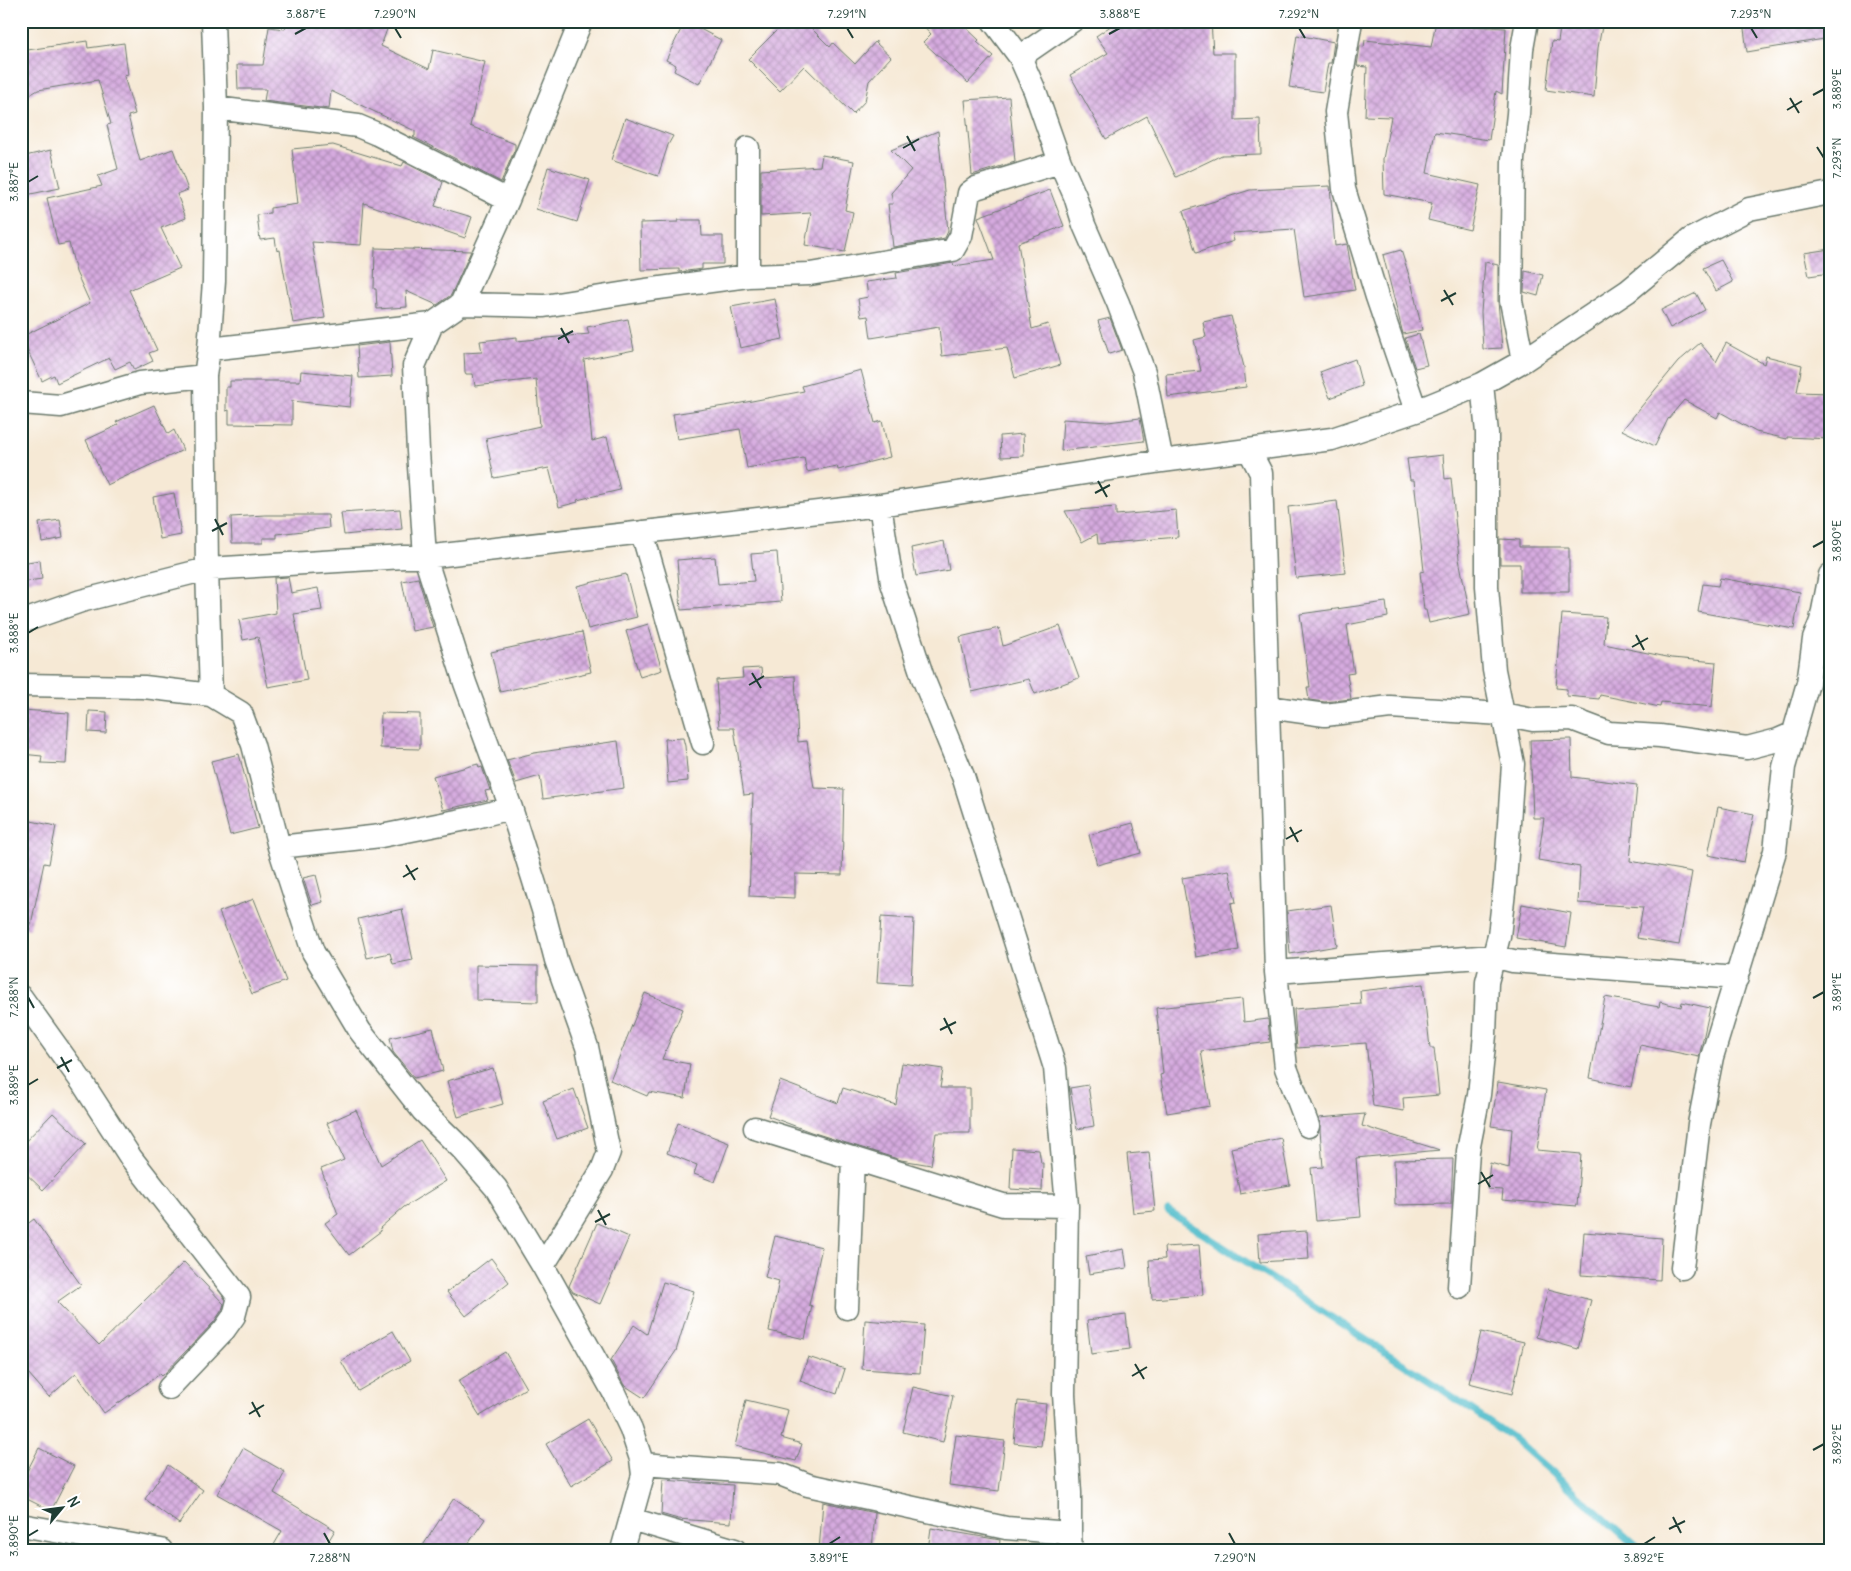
<svg xmlns="http://www.w3.org/2000/svg" width="1851" height="1571" viewBox="0 0 1851 1571" font-family="Delius,sans-serif">
	<defs>
		<pattern id="building-cross-hatch" width="8" height="8" patternUnits="userSpaceOnUse" patternTransform="scale(1.25)"><rect width="8" height="8" fill="#d6aadf"/><path d="M0 0l8 8M0 8l8-8" fill="none" stroke="#ad8cb6"/></pattern>
	</defs>
	<rect width="100%" height="100%" fill="#fff"/>
	<filter id="ink" filterUnits="userSpaceOnUse"><feTurbulence type="fractalNoise" baseFrequency=".02" numOctaves="2"/><feDisplacementMap in="SourceGraphic" scale="10" xChannelSelector="R" yChannelSelector="G"/><feConvolveMatrix kernelMatrix="1 2 1 2 8 2 1 2 1" color-interpolation-filters="sRGB"/></filter>
	<filter id="wash" filterUnits="userSpaceOnUse"><feTurbulence type="fractalNoise" baseFrequency=".0096" numOctaves="4" result="noise"/><feDisplacementMap in="SourceGraphic" scale="20" xChannelSelector="R" yChannelSelector="G"/><feGaussianBlur stdDeviation="1.12" result="paint"/><feColorMatrix in="noise" values="0 0 0 0 0 0 0 0 0 0 0 0 0 0 0 0 0 1.4 0 .05"/><feComposite in="paint" operator="in"/></filter>
	<g filter="url(#wash)">
		<rect width="100%" height="100%" fill="#f6e9d5"/>
		<g fill="none" stroke-linecap="round" stroke-linejoin="round">
			<path stroke="#4fbcca" stroke-width="7" d="M 1168,1211 L 1437,1386 L 1513,1438 L 1640,1550"/>
		</g>
		<g id="blocks">
			<path fill="url(#building-cross-hatch)" d="M 287,21 L 390,21 L 381,46 L 429,69 L 433,50 L 485,62 L 470,126 L 515,144 L 515,149 L 501,182 L 413,137 L 415,136 L 415,131 L 331,91 L 329,109 L 264,101 L 266,89 L 238,89 L 237,65 L 263,65 L 269,27 L 285,29 Z
				M 685,21 L 721,40 L 699,84 L 674,71 L 676,65 L 666,60 Z
				M 786,21 L 804,21 L 830,47 L 833,43 L 855,64 L 876,41 L 876,43 L 891,57 L 869,81 L 865,101 L 853,114 L 804,66 L 780,91 L 748,59 Z
				M 919,21 L 959,21 L 979,40 L 977,42 L 993,56 L 968,83 L 923,42 L 931,34 Z
				M 1118,21 L 1211,21 L 1213,53 L 1235,53 L 1235,120 L 1260,119 L 1261,154 L 1222,155 L 1176,177 L 1147,116 L 1106,139 L 1070,75 L 1108,53 L 1096,36 Z
				M 1436,21 L 1453,25 L 1506,28 L 1502,94 L 1496,91 L 1489,140 L 1435,132 L 1427,173 L 1480,185 L 1470,230 L 1428,220 L 1432,203 L 1384,194 L 1383,159 L 1391,117 L 1365,116 L 1367,67 L 1357,66 L 1360,46 L 1364,47 L 1365,40 L 1431,47 Z
				M 1561,21 L 1603,21 L 1598,48 L 1594,97 L 1546,90 L 1552,41 L 1558,42 Z
				M 1743,21 L 1830,21 L 1830,38 L 1747,52 Z
				M 1297,35 L 1334,42 L 1331,63 L 1328,63 L 1323,92 L 1289,87 Z
				M 87,41 L 88,48 L 124,43 L 128,75 L 124,76 L 135,114 L 128,116 L 140,161 L 173,149 L 188,190 L 177,194 L 186,218 L 161,228 L 180,268 L 129,290 L 157,350 L 149,353 L 153,361 L 134,370 L 130,362 L 115,369 L 109,358 L 57,383 L 54,375 L 42,381 L 21,337 L 90,303 L 76,272 L 69,243 L 58,245 L 47,198 L 102,186 L 98,176 L 118,169 L 107,125 L 111,124 L 98,80 L 38,90 L 21,100 L 21,51 Z
				M 1009,97 L 1015,162 L 972,175 L 965,100 Z
				M 625,118 L 673,136 L 668,145 L 658,176 L 611,160 Z
				M 938,131 L 948,231 L 945,238 L 893,247 L 888,204 L 893,204 L 891,193 L 911,170 L 891,150 Z
				M 333,145 L 402,166 L 404,162 L 443,182 L 435,206 L 472,217 L 465,238 L 364,203 L 361,245 L 312,242 L 325,318 L 293,323 L 280,250 L 277,251 L 275,238 L 260,240 L 257,215 L 270,213 L 270,208 L 298,204 L 292,149 Z
				M 51,150 L 60,188 L 21,196 L 21,157 Z
				M 822,155 L 854,161 L 845,210 L 853,212 L 845,252 L 805,245 L 811,213 L 761,216 L 761,170 L 820,166 Z
				M 548,167 L 590,180 L 577,222 L 536,209 Z
				M 1330,186 L 1335,246 L 1347,244 L 1355,290 L 1304,297 L 1294,229 L 1232,233 L 1234,241 L 1196,253 L 1183,211 L 1250,190 Z
				M 1050,190 L 1064,226 L 1018,243 L 1032,329 L 1048,324 L 1060,365 L 1015,378 L 1007,348 L 942,356 L 939,327 L 871,338 L 868,316 L 861,317 L 858,299 L 868,297 L 866,282 L 897,278 L 896,273 L 953,263 L 954,266 L 994,260 L 978,217 Z
				M 678,220 L 701,220 L 702,236 L 723,236 L 723,264 L 702,264 L 702,269 L 679,272 L 679,269 L 641,270 L 640,223 L 678,222 Z
				M 375,248 L 471,251 L 451,295 L 437,305 L 406,291 L 407,307 L 377,309 L 376,289 L 374,289 Z
				M 1830,249 L 1830,273 L 1809,276 L 1804,253 Z
				M 1401,250 L 1412,285 L 1422,330 L 1403,334 L 1383,255 Z
				M 1721,260 L 1733,282 L 1716,291 L 1703,268 Z
				M 1485,262 L 1498,265 L 1498,301 L 1502,348 L 1483,349 L 1481,312 Z
				M 1525,271 L 1543,275 L 1538,296 L 1524,292 Z
				M 1696,293 L 1705,310 L 1670,328 L 1661,310 Z
				M 775,299 L 783,339 L 740,348 L 731,307 Z
				M 1231,316 L 1244,367 L 1246,387 L 1168,397 L 1166,374 L 1201,371 L 1194,340 L 1206,337 L 1203,322 Z
				M 1110,318 L 1122,350 L 1109,354 L 1098,321 Z
				M 628,319 L 634,350 L 584,360 L 592,441 L 607,437 L 620,490 L 577,500 L 578,502 L 559,507 L 549,468 L 494,478 L 486,438 L 540,426 L 536,379 L 475,386 L 473,374 L 466,374 L 465,372 L 464,353 L 482,352 L 480,341 L 517,337 L 517,341 L 589,334 L 587,327 Z
				M 1419,334 L 1427,365 L 1415,368 L 1405,338 Z
				M 390,342 L 392,376 L 359,378 L 357,346 Z
				M 1700,343 L 1716,362 L 1726,343 L 1764,364 L 1766,356 L 1802,365 L 1797,392 L 1830,393 L 1830,439 L 1787,437 L 1787,439 L 1756,432 L 1720,412 L 1717,418 L 1684,400 L 1668,419 L 1655,446 L 1622,430 L 1678,362 Z
				M 1355,359 L 1362,386 L 1330,398 L 1320,372 Z
				M 861,370 L 875,423 L 882,421 L 890,457 L 838,470 L 837,466 L 807,472 L 804,458 L 747,468 L 740,429 L 677,439 L 673,414 L 731,405 L 804,391 L 802,386 Z
				M 301,371 L 353,376 L 350,407 L 292,401 L 292,425 L 229,424 L 229,410 L 226,411 L 226,387 L 230,387 L 230,381 L 300,381 Z
				M 154,405 L 168,434 L 174,430 L 183,450 L 107,485 L 86,440 L 118,425 L 116,422 Z
				M 1140,418 L 1144,441 L 1061,451 L 1063,419 L 1108,422 Z
				M 1023,434 L 1024,456 L 1001,457 L 1000,436 Z
				M 1443,455 L 1445,479 L 1451,478 L 1459,559 L 1470,614 L 1429,623 L 1426,610 L 1424,610 L 1420,572 L 1424,571 L 1414,480 L 1410,480 L 1407,459 Z
				M 174,493 L 181,535 L 160,539 L 153,497 Z
				M 1337,501 L 1346,573 L 1296,578 L 1288,507 Z
				M 1116,507 L 1116,515 L 1176,510 L 1178,537 L 1098,544 L 1097,534 L 1082,542 L 1065,511 Z
				M 400,509 L 402,529 L 344,535 L 341,513 Z
				M 265,515 L 328,515 L 329,528 L 277,534 L 277,538 L 263,538 L 263,543 L 232,543 L 231,517 Z
				M 60,520 L 63,538 L 42,542 L 39,523 Z
				M 1500,539 L 1519,540 L 1519,547 L 1569,547 L 1569,592 L 1520,592 L 1520,564 L 1500,564 Z
				M 944,541 L 949,570 L 916,576 L 911,548 Z
				M 777,552 L 781,602 L 681,610 L 677,560 L 715,557 L 718,584 L 754,581 L 751,554 Z
				M 40,560 L 42,579 L 21,582 L 21,563 Z
				M 626,574 L 637,617 L 588,629 L 577,586 Z
				M 288,577 L 291,593 L 318,588 L 322,610 L 294,614 L 307,680 L 268,687 L 258,637 L 243,640 L 239,620 L 276,613 L 274,578 Z
				M 418,578 L 433,627 L 412,631 L 402,581 Z
				M 1720,578 L 1800,592 L 1794,629 L 1698,612 L 1703,584 L 1718,586 Z
				M 1386,602 L 1388,617 L 1347,625 L 1354,673 L 1347,674 L 1351,699 L 1325,702 L 1309,700 L 1307,687 L 1310,687 L 1300,614 Z
				M 1562,614 L 1606,617 L 1604,644 L 1672,658 L 1716,662 L 1712,707 L 1661,702 L 1660,707 L 1600,695 L 1599,699 L 1567,696 L 1567,689 L 1556,688 Z
				M 648,624 L 662,670 L 640,677 L 626,631 Z
				M 1060,626 L 1079,678 L 1035,694 L 1029,679 L 972,692 L 960,637 L 999,628 L 1003,646 Z
				M 582,632 L 591,672 L 500,692 L 491,652 Z
				M 761,668 L 762,678 L 795,676 L 798,742 L 807,741 L 814,788 L 844,789 L 842,875 L 795,874 L 795,898 L 749,896 L 753,794 L 744,795 L 734,728 L 719,728 L 716,680 L 743,678 L 742,669 Z
				M 21,710 L 69,713 L 66,764 L 41,763 L 42,756 L 21,754 Z
				M 89,711 L 107,712 L 106,733 L 88,732 Z
				M 381,713 L 420,714 L 420,749 L 380,748 Z
				M 683,738 L 685,746 L 688,781 L 668,783 L 665,739 Z
				M 1571,739 L 1572,777 L 1637,785 L 1630,861 L 1692,872 L 1679,945 L 1637,938 L 1643,907 L 1578,903 L 1580,867 L 1538,860 L 1544,818 L 1533,818 L 1530,740 Z
				M 618,741 L 624,788 L 543,799 L 540,776 L 516,783 L 507,760 L 534,753 Z
				M 239,754 L 258,828 L 230,835 L 211,761 Z
				M 478,764 L 479,768 L 482,767 L 490,790 L 485,791 L 488,800 L 443,810 L 433,776 Z
				M 1718,807 L 1754,814 L 1744,862 L 1708,855 Z
				M 21,819 L 56,826 L 49,864 L 44,863 L 30,929 L 21,928 Z
				M 1133,823 L 1141,853 L 1097,865 L 1089,835 Z
				M 1229,870 L 1236,902 L 1231,903 L 1239,950 L 1196,957 L 1182,878 Z
				M 316,875 L 323,902 L 312,905 L 303,878 Z
				M 254,899 L 286,981 L 252,994 L 219,912 Z
				M 1522,904 L 1571,913 L 1566,947 L 1516,938 Z
				M 1331,905 L 1337,946 L 1290,954 L 1287,911 Z
				M 402,909 L 413,960 L 393,964 L 390,953 L 367,958 L 358,919 Z
				M 881,917 L 914,919 L 911,985 L 877,983 Z
				M 476,965 L 538,966 L 538,1002 L 476,1000 Z
				M 1423,984 L 1430,1048 L 1434,1048 L 1439,1095 L 1403,1098 L 1404,1111 L 1373,1106 L 1366,1043 L 1297,1048 L 1294,1009 L 1361,1004 L 1360,991 Z
				M 645,993 L 683,1009 L 662,1059 L 690,1064 L 685,1098 L 649,1092 L 647,1096 L 610,1080 Z
				M 1605,997 L 1659,1007 L 1660,1002 L 1681,1007 L 1682,1002 L 1710,1008 L 1699,1057 L 1640,1045 L 1631,1087 L 1590,1078 Z
				M 1242,999 L 1244,1022 L 1268,1019 L 1270,1042 L 1201,1051 L 1210,1106 L 1167,1113 L 1160,1075 L 1163,1074 L 1156,1008 Z
				M 433,1028 L 443,1071 L 414,1078 L 393,1052 L 390,1038 Z
				M 902,1063 L 943,1069 L 940,1088 L 970,1088 L 970,1133 L 936,1133 L 931,1165 L 901,1160 L 811,1132 L 768,1116 L 780,1081 L 838,1103 L 843,1088 L 896,1105 Z
				M 493,1068 L 503,1104 L 458,1117 L 447,1081 Z
				M 1498,1082 L 1546,1090 L 1537,1150 L 1581,1154 L 1577,1206 L 1502,1200 L 1503,1190 L 1487,1189 L 1490,1163 L 1509,1168 L 1512,1129 L 1491,1126 Z
				M 1088,1085 L 1094,1126 L 1077,1129 L 1070,1088 Z
				M 574,1089 L 588,1128 L 557,1139 L 543,1101 Z
				M 356,1110 L 381,1165 L 420,1140 L 446,1181 L 404,1207 L 380,1228 L 381,1231 L 349,1255 L 325,1223 L 338,1214 L 321,1169 L 344,1160 L 327,1123 Z
				M 53,1113 L 86,1144 L 43,1190 L 21,1169 L 21,1146 Z
				M 1365,1114 L 1362,1126 L 1440,1150 L 1356,1158 L 1361,1217 L 1316,1221 L 1311,1168 L 1323,1167 L 1319,1118 Z
				M 678,1123 L 729,1143 L 715,1182 L 694,1174 L 697,1165 L 667,1153 Z
				M 1281,1138 L 1290,1185 L 1240,1194 L 1231,1148 Z
				M 1012,1148 L 1039,1150 L 1041,1163 L 1043,1163 L 1042,1191 L 1010,1189 Z
				M 1149,1152 L 1155,1211 L 1133,1213 L 1127,1154 Z
				M 1453,1159 L 1451,1204 L 1395,1205 L 1394,1160 Z
				M 34,1219 L 81,1285 L 57,1302 L 99,1345 L 184,1262 L 224,1304 L 222,1310 L 214,1322 L 162,1376 L 160,1374 L 104,1413 L 76,1373 L 49,1397 L 21,1365 L 21,1229 Z
				M 597,1223 L 629,1237 L 600,1304 L 573,1292 L 569,1286 Z
				M 1307,1231 L 1309,1259 L 1260,1262 L 1258,1234 Z
				M 1584,1232 L 1662,1238 L 1660,1280 L 1581,1275 Z
				M 775,1236 L 822,1247 L 809,1305 L 812,1306 L 805,1339 L 769,1331 L 779,1281 L 765,1277 Z
				M 1199,1245 L 1203,1295 L 1152,1299 L 1149,1260 L 1165,1259 L 1164,1247 Z
				M 1124,1249 L 1127,1268 L 1089,1274 L 1086,1256 Z
				M 491,1258 L 509,1282 L 466,1316 L 447,1292 Z
				M 663,1282 L 694,1291 L 676,1351 L 644,1398 L 624,1385 L 611,1360 L 634,1325 L 647,1334 Z
				M 1548,1289 L 1591,1300 L 1578,1349 L 1536,1337 Z
				M 1126,1315 L 1130,1349 L 1091,1354 L 1087,1320 Z
				M 865,1320 L 924,1325 L 920,1373 L 862,1369 Z
				M 393,1331 L 410,1361 L 358,1391 L 341,1361 Z
				M 1481,1332 L 1524,1342 L 1512,1394 L 1469,1383 Z
				M 505,1352 L 526,1388 L 480,1416 L 458,1381 Z
				M 808,1357 L 845,1369 L 837,1394 L 800,1381 Z
				M 913,1387 L 953,1396 L 943,1442 L 903,1432 Z
				M 746,1400 L 788,1410 L 781,1438 L 802,1444 L 796,1461 L 735,1446 Z
				M 1018,1401 L 1046,1404 L 1041,1446 L 1014,1443 Z
				M 588,1419 L 613,1461 L 571,1486 L 546,1444 Z
				M 956,1435 L 1005,1441 L 999,1491 L 949,1485 Z
				M 39,1448 L 74,1466 L 51,1511 L 21,1496 L 21,1483 Z
				M 243,1448 L 285,1472 L 274,1493 L 335,1530 L 323,1550 L 271,1550 L 282,1531 L 217,1494 Z
				M 168,1465 L 203,1490 L 179,1524 L 145,1499 Z
				M 663,1480 L 733,1485 L 731,1523 L 678,1519 L 661,1514 Z
				M 454,1498 L 485,1519 L 464,1550 L 420,1550 Z
				M 823,1502 L 875,1513 L 872,1550 L 819,1550 Z
				M 931,1528 L 1000,1540 L 999,1550 L 928,1550 Z"/>
		</g>
	</g>
	<g filter="url(#ink)">
		<use href="#blocks" fill-opacity="0" stroke="#6a796c" stroke-width="1"/>
		<g fill="none" stroke-linecap="round" stroke-linejoin="round">
			<defs>
				<path id="minor" d="M 993,21 L 1020,57 L 1035,91 L 1060,162 L 1075,196 L 1084,225 L 1118,303 L 1144,372 L 1162,461
					M 1351,21 L 1336,112 L 1344,189 L 1377,297 L 1416,411
					M 1020,57 L 1072,21
					M 216,108 L 358,126 L 377,134 L 508,200
					M 748,276 L 748,148
					M 461,304 L 544,306 L 645,290 L 748,276 L 810,274 L 953,250 L 961,236 L 969,193 L 976,188 L 1060,162
					M 209,349 L 432,324
					M 1523,361 L 1511,301 L 1513,159 L 1518,114 L 1522,49 L 1527,21
					M 21,403 L 61,406 L 140,383 L 205,376
					M 1249,450 L 1261,473 L 1276,972 L 1286,1068 L 1308,1126
					M 880,505 L 892,583 L 923,678 L 963,776 L 1055,1068 L 1067,1206 L 1064,1394 L 1070,1493 L 1070,1533
					M 642,532 L 703,743
					M 21,622 L 81,601 L 207,569 L 404,557 L 425,557 L 880,505 L 1162,461 L 1332,439 L 1416,411 L 1482,384 L 1523,361 L 1628,291 L 1691,239 L 1749,209 L 1830,193
					M 21,685 L 144,687 L 211,695 L 241,713 L 253,745 L 279,847 L 313,952 L 360,1031 L 423,1111 L 464,1151 L 496,1188 L 543,1266 L 614,1393 L 631,1429 L 641,1459 L 643,1475 L 622,1550
					M 211,695 L 207,569 L 205,376 L 209,349 L 214,281 L 216,108 L 213,21
					M 1268,707 L 1325,715 L 1390,707 L 1502,714 L 1533,720 L 1572,719 L 1609,733 L 1660,736 L 1747,748 L 1778,740 L 1794,733
					M 279,847 L 381,836 L 472,818 L 511,808
					M 1276,972 L 1493,956 L 1513,961 L 1737,978
					M 21,997 L 82,1082 L 131,1158 L 239,1297 L 234,1316 L 224,1330 L 169,1388
					M 755,1128 L 1003,1205 L 1067,1206
					M 543,1266 L 602,1170 L 609,1152 L 587,1047 L 556,960 L 543,910 L 511,808 L 465,683 L 425,557 L 418,451 L 414,366 L 432,324 L 461,304 L 508,200 L 581,21
					M 1682,1268 L 1699,1124 L 1712,1057 L 1775,851 L 1784,767 L 1808,683 L 1814,639 L 1821,621 L 1830,575
					M 1459,1287 L 1468,1151 L 1479,1095 L 1485,1035 L 1487,982 L 1499,936 L 1505,883 L 1513,764 L 1494,670 L 1487,587 L 1487,433 L 1482,384
					M 847,1308 L 853,1158
					M 642,1464 L 780,1474 L 808,1485 L 1006,1528 L 1070,1533 L 1071,1550
					M 631,1519 L 735,1550
					M 21,1525 L 161,1550"/>
			</defs>
			<use href="#minor" stroke="#6a796c" stroke-width="25"/>
			<use href="#minor" stroke="#fff" stroke-width="22"/>
		</g>
	</g>
	<path fill="none" stroke="#1f3d34" stroke-width="2" d="M 395,28 L 401,38M 847,28 L 853,38M 1299,28 L 1305,38M 1751,28 L 1757,38M 295,34 L 306,28M 1109,34 L 1120,28M 1813,95 L 1824,89M 1790,98 L 1799,113M 1787,110 L 1802,101M 907,136 L 915,151M 1817,147 L 1824,158M 903,148 L 919,139M 28,182 L 38,176M 1444,290 L 1453,305M 1441,301 L 1456,293M 561,328 L 569,343M 558,339 L 573,331M 1098,481 L 1107,497M 1095,493 L 1110,485M 215,519 L 223,535M 212,531 L 227,523M 1813,547 L 1824,541M 28,633 L 38,627M 1636,635 L 1644,650M 1632,647 L 1648,638M 752,673 L 761,688M 749,685 L 764,676M 1290,827 L 1298,842M 1286,839 L 1302,830M 406,865 L 415,880M 403,877 L 418,868M 28,997 L 34,1008M 1813,998 L 1824,992M 944,1018 L 952,1034M 940,1030 L 956,1022M 61,1057 L 69,1072M 57,1068 L 72,1060M 28,1085 L 38,1079M 1481,1172 L 1490,1187M 1478,1184 L 1493,1175M 598,1210 L 606,1225M 595,1222 L 610,1214M 1135,1364 L 1144,1379M 1132,1376 L 1147,1367M 252,1402 L 260,1417M 249,1414 L 264,1405M 1813,1450 L 1824,1444M 1673,1517 L 1681,1533M 1669,1529 L 1685,1521M 324,1533 L 330,1544M 1229,1533 L 1235,1544M 28,1536 L 38,1530M 829,1544 L 840,1537M 1644,1544 L 1655,1537"/>
	<rect width="1851" height="1571" fill="none" stroke="#fff" stroke-width="55"/>
	<g transform="translate(62 1508) rotate(61)" stroke="#ffffff" stroke-width="4" paint-order="stroke">
	<path d="M0-4L9 19L0 12L-9 19Z" fill="#1f3d34"/>
	<text y="-8" font-size="14" font-weight="bold" text-anchor="middle" fill="#1f3d34">N</text>
	</g>
	<rect x="28" y="28" width="1796" height="1516" fill="none" stroke="#1f3d34" stroke-width="2"/>
	<g font-size="12" text-anchor="middle" fill="#1f3d34">
		<text x="306" y="18">3.887°E</text>
		<text x="395" y="18">7.290°N</text>
		<text x="847" y="18">7.291°N</text>
		<text x="1120" y="18">3.888°E</text>
		<text x="1299" y="18">7.292°N</text>
		<text x="1751" y="18">7.293°N</text>
		<text transform="translate(1837 89) rotate(-90)" y="4">3.889°E</text>
		<text transform="translate(1837 158) rotate(-90)" y="4">7.293°N</text>
		<text transform="translate(14 182) rotate(-90)" y="4">3.887°E</text>
		<text transform="translate(1837 541) rotate(-90)" y="4">3.890°E</text>
		<text transform="translate(14 633) rotate(-90)" y="4">3.888°E</text>
		<text transform="translate(1837 992) rotate(-90)" y="4">3.891°E</text>
		<text transform="translate(14 997) rotate(-90)" y="4">7.288°N</text>
		<text transform="translate(14 1085) rotate(-90)" y="4">3.889°E</text>
		<text transform="translate(1837 1444) rotate(-90)" y="4">3.892°E</text>
		<text transform="translate(14 1536) rotate(-90)" y="4">3.890°E</text>
		<text x="330" y="1562">7.288°N</text>
		<text x="829" y="1562">3.891°E</text>
		<text x="1235" y="1562">7.290°N</text>
		<text x="1644" y="1562">3.892°E</text>
	</g>
</svg>
